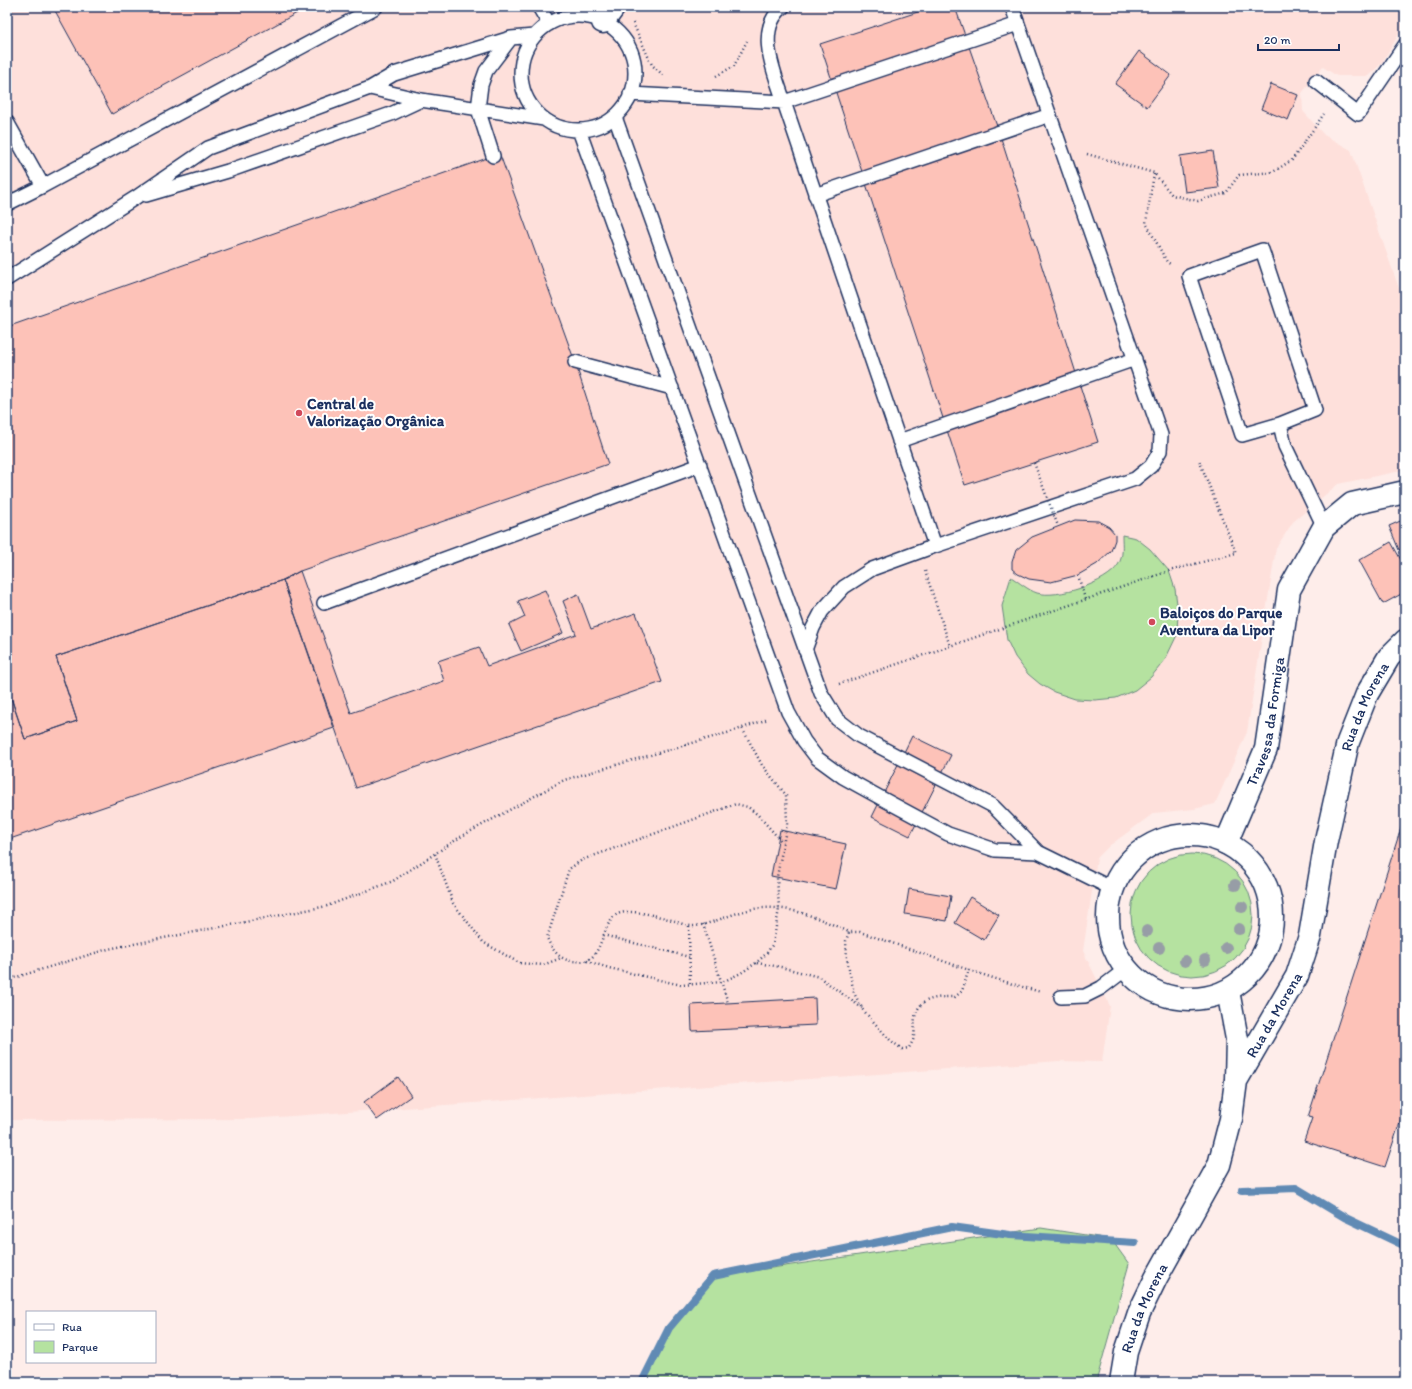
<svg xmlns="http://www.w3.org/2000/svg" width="1412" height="1389" viewBox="0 0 1412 1389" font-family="Itim,sans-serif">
	<rect width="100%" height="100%" fill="#feedea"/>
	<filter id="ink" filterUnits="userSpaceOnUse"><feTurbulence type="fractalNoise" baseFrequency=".025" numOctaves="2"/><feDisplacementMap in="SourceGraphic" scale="8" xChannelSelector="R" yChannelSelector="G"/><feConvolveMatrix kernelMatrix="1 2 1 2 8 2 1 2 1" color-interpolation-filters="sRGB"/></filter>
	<g filter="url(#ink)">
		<path fill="#fee0db" d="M 7,7 L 613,7 L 622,15 L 634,7 L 1405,7 L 1405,24 L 1381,64 L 1368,76 L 1337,76 L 1323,67 L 1302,93 L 1303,111 L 1324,135 L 1351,150 L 1405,306 L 1405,470 L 1338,484 L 1293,522 L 1276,548 L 1247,732 L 1215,804 L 1194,809 L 1154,813 L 1109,846 L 1097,858 L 1083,951 L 1110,1006 L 1102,1062 L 1059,1061 L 250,1119 L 7,1120 Z"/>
		<path fill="#b5e2a0" stroke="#68887f" d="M 1122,535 L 1136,538 L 1150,549 L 1169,571 L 1175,589 L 1178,611 L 1177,635 L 1165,660 L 1151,677 L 1135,690 L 1116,698 L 1095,700 L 1075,699 L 1054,692 L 1040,684 L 1028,674 L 1015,657 L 1007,640 L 1002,606 L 1011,577 C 1019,582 1028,590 1037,593 C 1057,599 1107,583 1118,565 C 1124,556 1122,545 1122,535 Z
			M1131 915a61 61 0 1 1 122 0a61 61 0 1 1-122 0Z
			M 1041,1228 L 1111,1239 L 1129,1264 L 1096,1382 L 640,1382 L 661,1343 L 694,1299 L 716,1278 L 758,1270 Z"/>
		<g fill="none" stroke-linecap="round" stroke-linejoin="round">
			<path stroke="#618ab4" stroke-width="8" d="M 1242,1190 L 1296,1188 L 1346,1218 L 1405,1246
				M 642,1382 L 669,1328 L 713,1276 L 952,1227 L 1010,1235 L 1135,1243"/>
		</g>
		<path fill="#fdc2b8" stroke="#1b2f5e" d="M 53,7 L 308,7 L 112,114 Z
			M 933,7 L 955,7 L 999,132 L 1098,442 L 965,485 L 820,44 Z
			M 1139,51 L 1171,75 L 1147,107 L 1115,84 Z
			M 1271,84 L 1298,95 L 1288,120 L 1261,109 Z
			M 1213,151 L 1219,188 L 1185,192 L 1180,156 Z
			M 499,152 L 575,362 L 608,464 L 300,571 L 283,580 L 56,657 L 77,721 L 25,739 L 7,686 L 7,327 L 493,156 Z
			M 1405,519 L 1405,548 L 1399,550 L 1389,526 Z
			M 1075,520 L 1098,521 L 1109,527 L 1115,534 L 1115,540 L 1111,551 L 1097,564 L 1078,575 L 1051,582 L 1029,579 L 1018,574 L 1012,569 L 1012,562 L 1016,550 L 1032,537 Z
			M 1391,542 L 1405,567 L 1405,592 L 1383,604 L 1359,560 Z
			M 300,571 L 351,713 L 444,681 L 438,661 L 479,647 L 487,666 L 576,634 L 563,601 L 578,594 L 591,629 L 636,613 L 662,682 L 356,788 L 283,580 Z
			M 283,580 L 334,728 L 7,840 L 7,686 L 25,739 L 77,721 L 56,657 Z
			M 545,590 L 563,633 L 521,651 L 509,625 L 525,617 L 518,601 Z
			M 912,736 L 951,755 L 910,836 L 872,817 Z
			M 1405,816 L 1405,1107 L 1385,1167 L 1304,1141 L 1312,1118 L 1308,1117 Z
			M 780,830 L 846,844 L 836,889 L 771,876 Z
			M 909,889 L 951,896 L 947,921 L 905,914 Z
			M 970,897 L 999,915 L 984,940 L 955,923 Z
			M 815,998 L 816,1025 L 692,1031 L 691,1005 Z
			M 398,1077 L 411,1096 L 377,1120 L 364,1102 Z"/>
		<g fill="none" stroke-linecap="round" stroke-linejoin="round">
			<defs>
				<path id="service" d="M 539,7 L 549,24
					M521 73a57 57 0 1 1 114 0a57 57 0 1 1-114 0Z
					M 1316,81 L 1358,114 L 1405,45
					M 370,88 L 421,100
					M 630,94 L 784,102 C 775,73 754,30 783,7
					M 615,117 L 821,693 L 837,719 L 859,736 L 993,806 L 1038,852 L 1113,889
					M 7,122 L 43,186 L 376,7
					M 579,130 L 788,712 L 804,741 L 817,758 L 843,777 L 881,798 L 948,834 L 995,850 L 1038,852
					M 493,156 L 478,109 L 481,85 L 486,71 L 511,38
					M 146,195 L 228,171 L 391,114 L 421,100 L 544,119
					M 815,195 L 1050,115
					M 7,204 L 43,186
					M 7,279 L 135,198 L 208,148 L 370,88 L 394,74 L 511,38 L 534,36
					M 575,362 L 672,388
					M 1280,424 L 1242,435 L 1189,276 L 1262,250 L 1315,410 L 1280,424 L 1285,446 L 1324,527
					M 899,441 L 1135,359
					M 935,546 L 784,102 L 1018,24
					M 324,603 L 700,465
					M 805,650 L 813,628 L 822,611 L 844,587 L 872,569 L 935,546 L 1135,479 L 1151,466 L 1160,451 L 1161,435 L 1012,7
					M 1061,997 L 1085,996 L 1101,988 L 1126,969"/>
				<g id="minor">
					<path d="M 603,22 L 614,7"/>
					<circle cx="1190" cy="917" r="82"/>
					<path id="s1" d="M 1226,843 L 1266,749 L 1289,590 L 1324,527 L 1352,504 L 1405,492"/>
					<path d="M 1228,991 L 1237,1039 L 1236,1079"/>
					<path id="s2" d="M 1121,1382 L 1126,1352 L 1139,1313 L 1156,1278 L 1219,1165 L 1231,1119 L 1236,1081 L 1297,976 L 1310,936 L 1326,841 L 1348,742 L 1367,694 L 1389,657 L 1405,641"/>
				</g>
			</defs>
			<use href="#service" stroke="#1b2f5e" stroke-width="16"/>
			<use href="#minor" stroke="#1b2f5e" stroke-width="25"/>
			<path stroke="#1b2f5e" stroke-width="2.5" stroke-dasharray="1 3" stroke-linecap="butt" d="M 633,23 L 652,65 L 663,75
				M 716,76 L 734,66 L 747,41
				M 1087,154 L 1154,173 L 1172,195 L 1198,201 L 1226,193 L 1239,175 L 1273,172 L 1292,160 L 1324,114
				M 1154,174 L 1146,223 L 1167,262 L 1172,265
				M 925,571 L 950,646
				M 1078,575 L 1085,599
				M 839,684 L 1169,571 L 1236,553 L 1199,460
				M 783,843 L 758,815 L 748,807 L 736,804 L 582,860 L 569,869 L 547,938 C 555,956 564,963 584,961 C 602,959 602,924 616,915 C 628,907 661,917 675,921 C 680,923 687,926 692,926 C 704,927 729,915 741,912 C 779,900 815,916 849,932
				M 435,854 L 453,903 L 483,942 L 519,963 L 543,965 L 561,958
				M 703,924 L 728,1003
				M 689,926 L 690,984
				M 603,935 L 689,957
				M 587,961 L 609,968 L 681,985 L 722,982 L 741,973 L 756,963 L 766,954 L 773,944 L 779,909 L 777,877 L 787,824 L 786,795 L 762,765 L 742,728
				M 757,963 L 781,967 L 819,977 L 862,1008
				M 969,969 L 962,991 L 955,997 C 938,997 919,997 915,1017 C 914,1024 915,1030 914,1036 C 914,1040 911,1044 909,1048 L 902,1049 L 890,1040 L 863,1010 L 854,993 L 847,959 L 846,941 L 849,932 L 860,932 C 920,952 980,976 1041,992
				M 7,980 L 108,949 L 327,906 L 393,881 L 462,836 L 564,780 L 734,731 L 768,719"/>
			<use href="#service" stroke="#fff" stroke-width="13"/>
			<use href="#minor" stroke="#fff" stroke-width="22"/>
			<path stroke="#1b2f5e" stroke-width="2.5" stroke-dasharray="1 3" stroke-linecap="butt" d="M 1034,463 L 1058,526"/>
		</g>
		<g fill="#979da6">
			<circle cx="1235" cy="885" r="6"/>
			<circle cx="1242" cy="907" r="6"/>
			<circle cx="1239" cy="929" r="6"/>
			<circle cx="1147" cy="931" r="6"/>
			<circle cx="1159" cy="948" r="6"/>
			<circle cx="1226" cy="948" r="6"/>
			<circle cx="1205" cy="960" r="6"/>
			<circle cx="1185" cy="961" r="6"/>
		</g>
	</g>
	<g fill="#d1495b" stroke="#fff" stroke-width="1.5">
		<circle cx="299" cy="413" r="4"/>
		<circle cx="1152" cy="622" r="4"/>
	</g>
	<g text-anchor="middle" stroke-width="4" stroke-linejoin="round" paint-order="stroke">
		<g font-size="15" font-weight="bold" fill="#1b2f5e" stroke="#fff" text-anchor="start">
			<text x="307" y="409">Central de<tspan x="307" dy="17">Valorização Orgânica</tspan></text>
			<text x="1160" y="618">Baloiços do Parque<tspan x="1160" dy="17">Aventura da Lipor</tspan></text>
		</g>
		<g font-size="15" fill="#1b2f5e" stroke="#fff">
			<text dy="5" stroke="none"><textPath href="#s2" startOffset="726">Rua da Morena</textPath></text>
			<text dy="5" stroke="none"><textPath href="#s1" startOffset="129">Travessa da Formiga</textPath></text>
			<text dy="5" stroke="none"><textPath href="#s2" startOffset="402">Rua da Morena</textPath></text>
			<text dy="5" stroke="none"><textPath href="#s2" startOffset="78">Rua da Morena</textPath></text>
		</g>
	</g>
	<rect width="1412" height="1389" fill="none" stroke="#fff" stroke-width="24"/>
	<rect x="12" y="12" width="1388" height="1365" fill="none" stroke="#1b2f5e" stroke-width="1.5" filter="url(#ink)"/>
	<rect x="26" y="1311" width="130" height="52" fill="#ffffff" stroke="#a4acbf"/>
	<rect x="34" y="1324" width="20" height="6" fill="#ffffff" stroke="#a4acbf"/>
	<text x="62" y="1331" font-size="12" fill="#1b2f5e">Rua</text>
	<rect x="34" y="1341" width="20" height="12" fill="#b5e2a0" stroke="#a4acbf"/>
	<text x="62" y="1351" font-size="12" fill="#1b2f5e">Parque</text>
	<path d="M1258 44v6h81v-6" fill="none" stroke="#1b2f5e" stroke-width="2"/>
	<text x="1264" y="44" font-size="12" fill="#1b2f5e" stroke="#ffffff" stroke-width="3" paint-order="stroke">20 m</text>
</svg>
